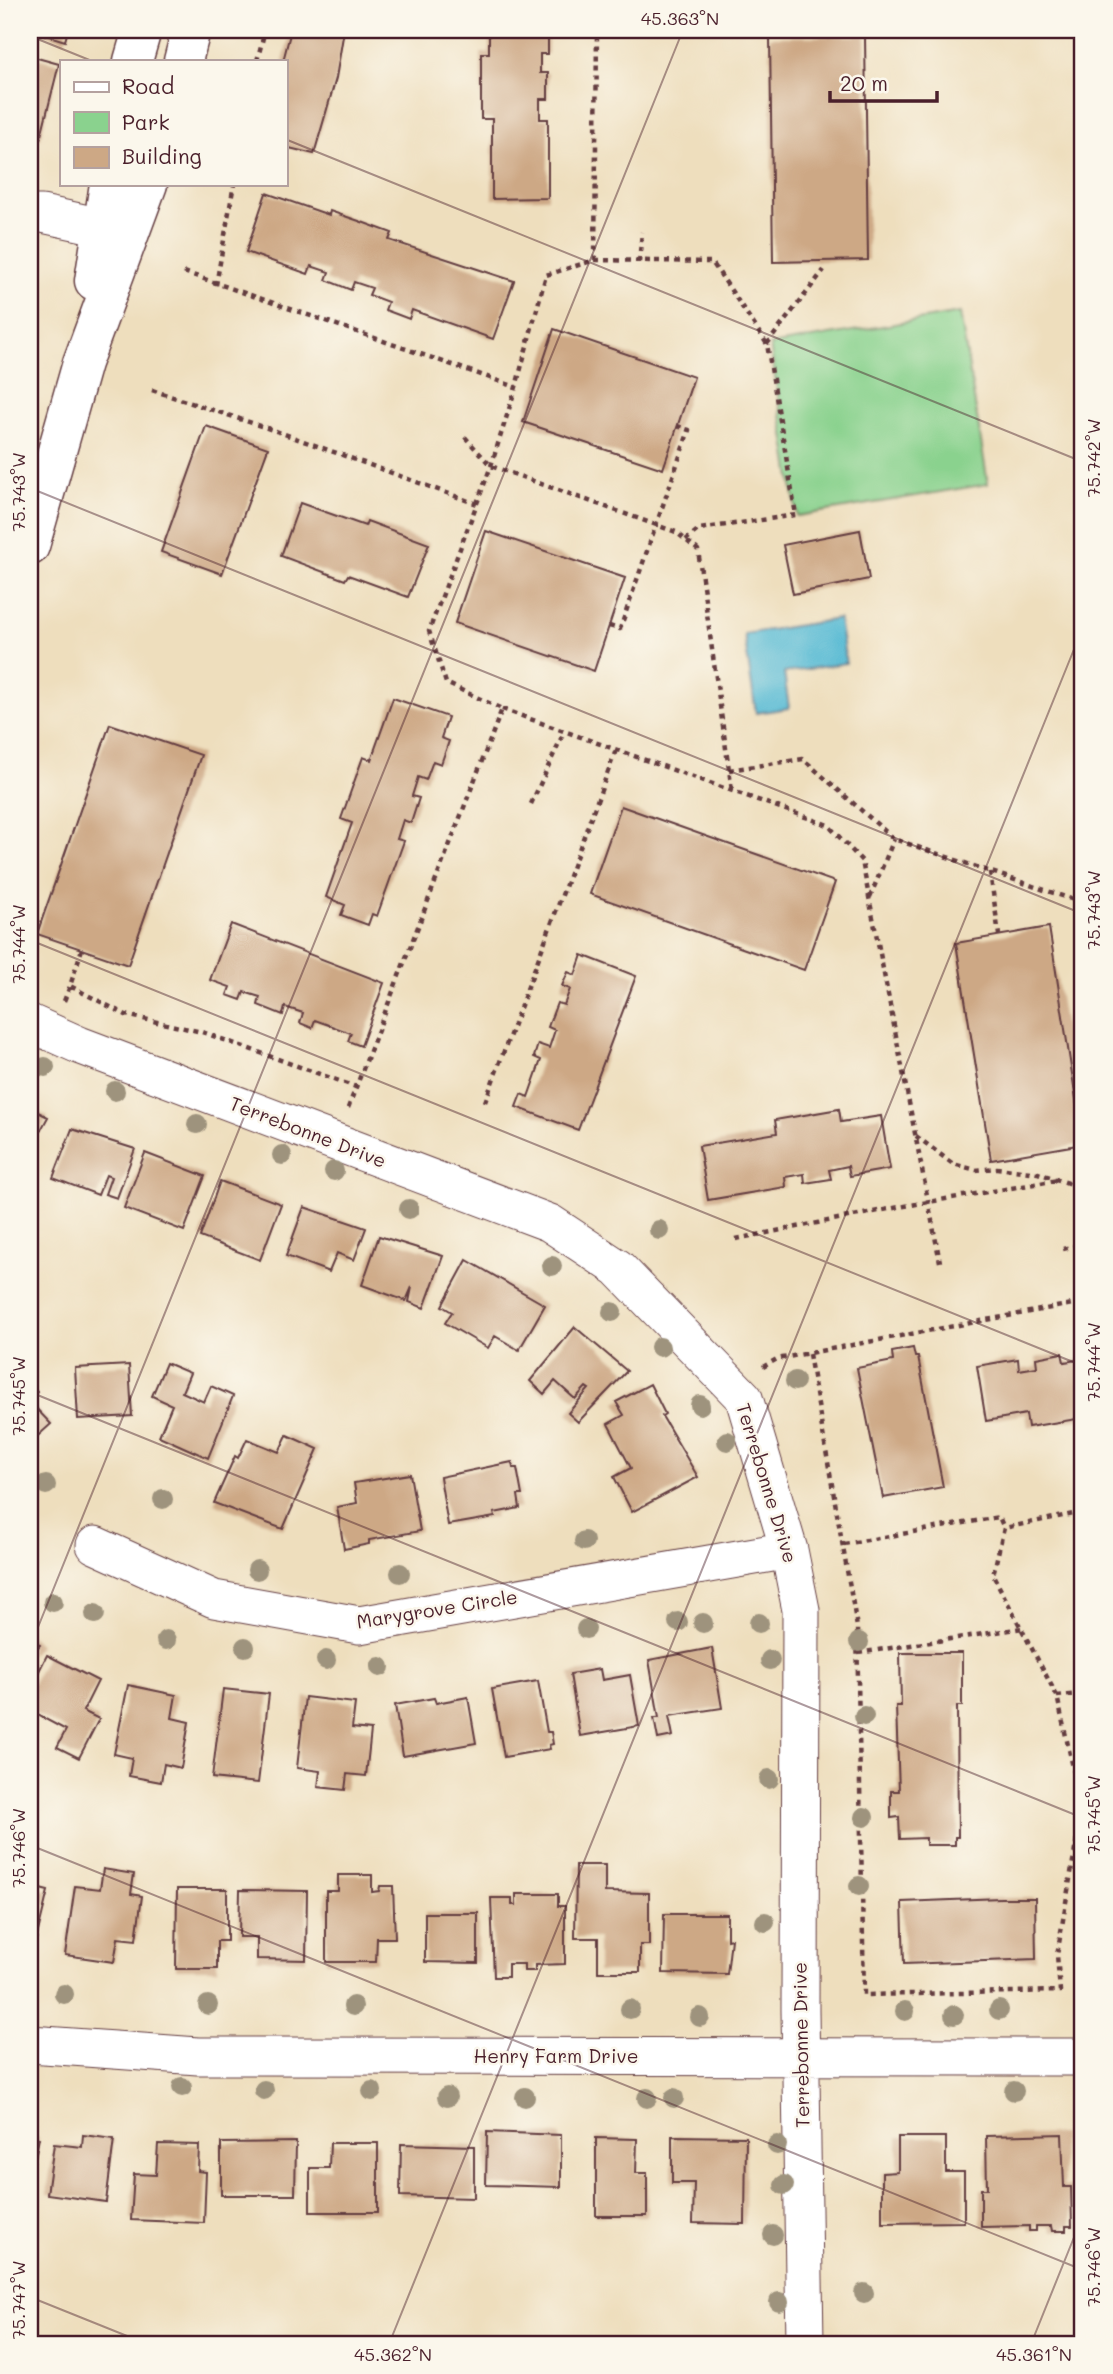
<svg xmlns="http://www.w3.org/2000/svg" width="1113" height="2374" viewBox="0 0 1113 2374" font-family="Mali,sans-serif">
	<rect width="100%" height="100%" fill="#fbf7ec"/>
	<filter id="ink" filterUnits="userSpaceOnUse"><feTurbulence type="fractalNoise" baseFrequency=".0143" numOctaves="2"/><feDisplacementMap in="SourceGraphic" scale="14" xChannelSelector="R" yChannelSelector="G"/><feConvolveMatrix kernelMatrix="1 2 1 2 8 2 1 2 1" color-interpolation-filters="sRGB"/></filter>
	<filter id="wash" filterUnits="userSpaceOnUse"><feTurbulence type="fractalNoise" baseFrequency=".00686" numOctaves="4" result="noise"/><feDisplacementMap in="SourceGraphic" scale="28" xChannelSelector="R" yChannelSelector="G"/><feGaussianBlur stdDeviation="1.57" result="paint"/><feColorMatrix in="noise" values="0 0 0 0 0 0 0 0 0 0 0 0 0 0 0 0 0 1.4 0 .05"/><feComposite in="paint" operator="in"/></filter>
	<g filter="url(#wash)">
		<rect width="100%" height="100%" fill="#eedebd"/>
		<path fill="#8ad28e" stroke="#6a785c" stroke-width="2" d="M 960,313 L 988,484 L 797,516 L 770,345 Z"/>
		<path fill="#55b9d3" stroke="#506c7f" stroke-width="2" d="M 839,619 L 846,663 L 784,673 L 789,708 L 756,713 L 744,634 Z"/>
		<g id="blocks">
			<path fill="#cda885" d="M 30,30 L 68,30 L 65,41 Z
				M 291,30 L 344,30 L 336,78 L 314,154 L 285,147 L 283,61 Z
				M 489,30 L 556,30 L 556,34 L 548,34 L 548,54 L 540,54 L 540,73 L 548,73 L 548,99 L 540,99 L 540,119 L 548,119 L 548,198 L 492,199 L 492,119 L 481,119 L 481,53 L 489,53 Z
				M 865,36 L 868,260 L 773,262 L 770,37 Z
				M 30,56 L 59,64 L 40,140 L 30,137 Z
				M 266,193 L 329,215 L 330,211 L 359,221 L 392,233 L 389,240 L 514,281 L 493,339 L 412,310 L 409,319 L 396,314 L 385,310 L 388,302 L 369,295 L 372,288 L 354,282 L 351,290 L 326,280 L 329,272 L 311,266 L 308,274 L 246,252 Z
				M 554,329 L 694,377 L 663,469 L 523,422 Z
				M 206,426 L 268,448 L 222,574 L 161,552 Z
				M 300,503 L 365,526 L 367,521 L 429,544 L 408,597 L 348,575 L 345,580 L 281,556 Z
				M 860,530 L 869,579 L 793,594 L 783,545 Z
				M 486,531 L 625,578 L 594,671 L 455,623 Z
				M 393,698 L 448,717 L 441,738 L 449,741 L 441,764 L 433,761 L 426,780 L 418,777 L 412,796 L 419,798 L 411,823 L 403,820 L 397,839 L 404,841 L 377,916 L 372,914 L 368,925 L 341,915 L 345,905 L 326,897 L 352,823 L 341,819 L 363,757 L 371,760 Z
				M 110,724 L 201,755 L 128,965 L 37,934 Z
				M 621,806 L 835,882 L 804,970 L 590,894 Z
				M 231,924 L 384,983 L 361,1046 L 348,1041 L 351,1033 L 315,1020 L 312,1028 L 300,1023 L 303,1013 L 285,1007 L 283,1015 L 258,1005 L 260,997 L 244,992 L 241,1000 L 227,995 L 230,987 L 210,980 Z
				M 1049,927 L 1083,1144 L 991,1160 L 956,943 Z
				M 582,955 L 636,976 L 578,1130 L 516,1107 L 521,1094 L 528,1097 L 541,1060 L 534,1057 L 538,1044 L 549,1048 L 555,1030 L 548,1027 L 552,1016 L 557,1003 L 564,1005 L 570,989 L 562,986 L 568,972 L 575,975 Z
				M 30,1108 L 48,1117 L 30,1150 Z
				M 839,1109 L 841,1122 L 881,1116 L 890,1169 L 850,1176 L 848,1166 L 829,1170 L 831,1179 L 805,1183 L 804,1174 L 785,1177 L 786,1187 L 708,1200 L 699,1146 L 777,1133 L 775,1120 Z
				M 72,1129 L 135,1149 L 117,1198 L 105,1194 L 111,1177 L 106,1175 L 98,1195 L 53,1178 Z
				M 145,1153 L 205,1176 L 184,1231 L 124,1208 Z
				M 220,1181 L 281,1204 L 260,1260 L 200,1237 Z
				M 304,1207 L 366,1228 L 354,1260 L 337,1253 L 329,1272 L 286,1256 Z
				M 379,1236 L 443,1256 L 424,1308 L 409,1302 L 412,1287 L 406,1301 L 362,1285 Z
				M 467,1260 L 545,1305 L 519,1350 L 495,1336 L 488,1348 L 445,1323 L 452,1312 L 442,1306 Z
				M 575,1327 L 627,1371 L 578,1422 L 568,1413 L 589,1389 L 586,1387 L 575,1399 L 555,1381 L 544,1394 L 530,1381 Z
				M 913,1348 L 915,1357 L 918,1357 L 943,1487 L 883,1498 L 857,1368 L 893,1361 L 892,1352 Z
				M 1062,1353 L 1064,1362 L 1083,1359 L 1083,1418 L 1028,1427 L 1026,1414 L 986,1421 L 977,1366 L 1018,1359 L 1019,1370 L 1037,1367 L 1036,1358 Z
				M 166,1363 L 190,1373 L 182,1392 L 204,1402 L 211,1386 L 233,1396 L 208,1458 L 159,1436 L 172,1405 L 152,1396 Z
				M 129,1365 L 132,1416 L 78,1419 L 75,1368 Z
				M 650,1384 L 665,1414 L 662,1416 L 698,1477 L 632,1512 L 614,1477 L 631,1468 L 608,1424 L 624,1415 L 616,1402 Z
				M 30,1385 L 37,1392 L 30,1399 Z
				M 30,1402 L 51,1424 L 30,1443 Z
				M 287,1435 L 318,1449 L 283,1529 L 214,1503 L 235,1456 L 238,1458 L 247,1439 L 279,1452 Z
				M 512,1462 L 513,1468 L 517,1468 L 522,1495 L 518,1495 L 520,1508 L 494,1513 L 495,1517 L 448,1525 L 440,1477 Z
				M 410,1474 L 420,1531 L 369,1540 L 369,1544 L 344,1549 L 337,1507 L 357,1503 L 354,1483 Z
				M 1083,1538 L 1083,1559 L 1082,1559 L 1078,1539 Z
				M 30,1634 L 40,1645 L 30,1655 Z
				M 712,1648 L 722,1708 L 669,1716 L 673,1736 L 658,1739 L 654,1718 L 659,1718 L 649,1660 Z
				M 900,1653 L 962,1653 L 962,1706 L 957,1706 L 958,1837 L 955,1837 L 955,1845 L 926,1845 L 926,1838 L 900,1839 L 899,1817 L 891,1818 L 891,1791 L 899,1791 L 896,1706 L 901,1706 Z
				M 47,1655 L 98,1681 L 83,1711 L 99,1719 L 79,1758 L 57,1747 L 66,1730 L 30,1711 L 30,1689 Z
				M 600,1669 L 602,1680 L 630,1675 L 639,1726 L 580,1736 L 570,1674 Z
				M 538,1681 L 547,1732 L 551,1732 L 553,1744 L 549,1745 L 550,1749 L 504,1757 L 492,1689 Z
				M 128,1685 L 176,1695 L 172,1718 L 189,1722 L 181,1768 L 164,1764 L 161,1782 L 129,1776 L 132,1758 L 114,1754 Z
				M 223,1689 L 269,1694 L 258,1783 L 212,1778 Z
				M 305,1697 L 355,1703 L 352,1728 L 371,1730 L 366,1776 L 347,1774 L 345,1790 L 318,1787 L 320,1771 L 297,1768 Z
				M 468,1697 L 476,1743 L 403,1756 L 395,1705 L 434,1698 L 436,1703 Z
				M 576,1865 L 605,1865 L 605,1892 L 649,1893 L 649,1945 L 640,1945 L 640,1972 L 598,1972 L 598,1938 L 575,1938 Z
				M 103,1869 L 134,1874 L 131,1894 L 142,1896 L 136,1940 L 118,1938 L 114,1962 L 65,1955 L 75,1886 L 100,1889 Z
				M 30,1872 L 39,1874 L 36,1888 L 48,1891 L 34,1948 L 30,1947 Z
				M 338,1875 L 372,1875 L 372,1892 L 379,1891 L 380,1886 L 393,1886 L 395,1938 L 377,1938 L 376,1962 L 326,1962 L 326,1891 L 338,1891 Z
				M 177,1889 L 227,1889 L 227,1941 L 217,1941 L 217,1969 L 176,1969 Z
				M 240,1890 L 307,1891 L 306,1960 L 257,1959 L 257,1937 L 239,1937 Z
				M 516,1894 L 558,1894 L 558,1906 L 565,1906 L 565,1964 L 535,1965 L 535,1971 L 524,1971 L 524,1964 L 508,1964 L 508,1977 L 494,1977 L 491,1898 L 512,1898 L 512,1905 L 516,1905 Z
				M 1001,1898 L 1035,1898 L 1036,1959 L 904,1964 L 902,1902 Z
				M 425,1913 L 478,1913 L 478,1963 L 425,1962 Z
				M 664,1914 L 727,1914 L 727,1940 L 731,1939 L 727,1974 L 663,1973 Z
				M 487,2132 L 561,2135 L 561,2187 L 486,2185 Z
				M 1062,2134 L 1064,2187 L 1071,2187 L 1072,2226 L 1066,2226 L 1066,2231 L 1052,2231 L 1051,2226 L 1036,2226 L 1036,2231 L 1029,2231 L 1029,2226 L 981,2227 L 981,2189 L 987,2189 L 986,2136 Z
				M 83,2135 L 114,2139 L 106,2202 L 47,2194 L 54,2144 L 82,2147 Z
				M 30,2136 L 39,2138 L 31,2177 L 30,2177 Z
				M 672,2136 L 746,2137 L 745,2224 L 693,2223 L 694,2183 L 672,2183 Z
				M 898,2137 L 946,2137 L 946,2172 L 964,2172 L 964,2222 L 882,2223 L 882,2173 L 898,2172 Z
				M 596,2138 L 637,2139 L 636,2173 L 647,2173 L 647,2216 L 596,2216 Z
				M 296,2142 L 295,2195 L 221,2195 L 221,2143 Z
				M 330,2143 L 378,2143 L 378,2212 L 310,2212 L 310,2168 L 329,2168 Z
				M 158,2144 L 199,2145 L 198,2171 L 206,2172 L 204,2223 L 131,2220 L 134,2174 L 156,2175 Z
				M 401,2144 L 474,2146 L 474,2198 L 400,2196 Z
				M 888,2341 L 938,2341 L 938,2344 L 888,2344 Z"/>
		</g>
	</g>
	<g filter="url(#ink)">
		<use href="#blocks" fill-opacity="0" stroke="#633c41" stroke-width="2"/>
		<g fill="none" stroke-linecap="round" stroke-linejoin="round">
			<defs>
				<path id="street" d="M 30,214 L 42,214 L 130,233
					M 30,1023 L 79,1045 L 550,1223 L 618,1268 L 744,1398 L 789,1550 L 801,1610 L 800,2010 L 805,2344
					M 95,1545 L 214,1599 L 359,1625 L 789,1550
					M 30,2044 L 198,2056 L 1083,2057"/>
				<path id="secondary" d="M 133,61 L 142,30
					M 183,61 L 191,30
					M 94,281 L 109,184
					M 30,546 L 82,363 L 148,184"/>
			</defs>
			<use href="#street" stroke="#633c41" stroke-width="39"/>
			<use href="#secondary" stroke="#633c41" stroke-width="41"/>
			<path stroke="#633c41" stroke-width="4.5" stroke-dasharray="5 5" stroke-linecap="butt" d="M 257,61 L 265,30
				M 595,260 L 712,262 L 767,344 L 796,515 L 699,529 L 686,540
				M 639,262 L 642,232
				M 184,272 L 516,387
				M 216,285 L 234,184
				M 767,344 L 824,270
				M 152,390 L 276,431 L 477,504
				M 465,437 L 491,466 L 676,532 L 698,550 L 732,791
				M 609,626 L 620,629 L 689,430 L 677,426
				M 502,709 L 828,825 L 862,861 L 940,1262
				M 729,770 L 803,759 L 894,839 L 1083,903
				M 531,804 L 564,732
				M 990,872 L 999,935
				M 870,897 L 894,839
				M 82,949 L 70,986 L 126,1015 L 202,1032 L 356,1087
				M 64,1001 L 70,986
				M 485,1102 L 616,750
				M 348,1108 L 502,709 L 446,683 L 429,631 L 491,466 L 516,387 L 546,275 L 595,260 L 597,30
				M 916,1136 L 953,1164 L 976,1170 L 997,1168 L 1038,1173 L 1083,1188
				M 736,1239 L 899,1207 L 1058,1180
				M 1063,1249 L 1083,1244
				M 809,1354 L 857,1627 L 864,1995 L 1060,1991 L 1057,1955 L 1077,1838 L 1076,1781 L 1057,1696 L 993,1575 L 1004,1528 L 1083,1512
				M 763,1367 L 777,1359 L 1083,1302
				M 844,1544 L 999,1517 L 1004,1528
				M 858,1653 L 1023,1628
				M 1057,1696 L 1083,1694"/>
			<use href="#street" stroke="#fff" stroke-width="37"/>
			<use href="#secondary" stroke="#fff" stroke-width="38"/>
		</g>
		<g fill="#9e937d">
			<circle cx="45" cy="1067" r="10"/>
			<circle cx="115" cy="1091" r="10"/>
			<circle cx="197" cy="1124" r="10"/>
			<circle cx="282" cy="1155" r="10"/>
			<circle cx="334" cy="1171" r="10"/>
			<circle cx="409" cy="1209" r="10"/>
			<circle cx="659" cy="1230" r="10"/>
			<circle cx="552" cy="1266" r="10"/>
			<circle cx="612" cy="1312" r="10"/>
			<circle cx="660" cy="1347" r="10"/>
			<circle cx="795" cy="1381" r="10"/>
			<circle cx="700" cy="1405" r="10"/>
			<circle cx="727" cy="1441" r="10"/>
			<circle cx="46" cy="1485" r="10"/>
			<circle cx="163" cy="1499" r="10"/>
			<circle cx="584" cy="1541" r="10"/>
			<circle cx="257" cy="1570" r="10"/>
			<circle cx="400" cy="1573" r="10"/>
			<circle cx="53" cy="1602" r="10"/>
			<circle cx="95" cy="1614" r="10"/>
			<circle cx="678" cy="1622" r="10"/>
			<circle cx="703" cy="1623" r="10"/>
			<circle cx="759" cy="1623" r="10"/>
			<circle cx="586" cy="1629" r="10"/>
			<circle cx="166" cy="1640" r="10"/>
			<circle cx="859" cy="1642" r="10"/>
			<circle cx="245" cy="1647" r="10"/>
			<circle cx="326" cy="1660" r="10"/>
			<circle cx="770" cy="1660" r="10"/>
			<circle cx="380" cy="1667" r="10"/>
			<circle cx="864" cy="1716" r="10"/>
			<circle cx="769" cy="1779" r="10"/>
			<circle cx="864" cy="1817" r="10"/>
			<circle cx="859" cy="1886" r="10"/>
			<circle cx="765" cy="1922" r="10"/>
			<circle cx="64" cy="1994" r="10"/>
			<circle cx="208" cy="2005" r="10"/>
			<circle cx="353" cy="2006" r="10"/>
			<circle cx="630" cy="2009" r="10"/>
			<circle cx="999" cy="2010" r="10"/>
			<circle cx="905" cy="2011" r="10"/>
			<circle cx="954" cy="2015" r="10"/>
			<circle cx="700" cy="2017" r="10"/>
			<circle cx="182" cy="2087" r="10"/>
			<circle cx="264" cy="2090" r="10"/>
			<circle cx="372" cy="2091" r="10"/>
			<circle cx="1014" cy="2091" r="10"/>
			<circle cx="447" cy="2097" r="10"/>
			<circle cx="525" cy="2097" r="10"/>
			<circle cx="647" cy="2098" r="10"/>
			<circle cx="674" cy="2098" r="10"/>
			<circle cx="777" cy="2145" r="10"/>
			<circle cx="784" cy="2185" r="10"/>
			<circle cx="773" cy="2235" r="10"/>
			<circle cx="864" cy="2293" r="10"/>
			<circle cx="779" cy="2302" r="10"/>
		</g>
	</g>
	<path fill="none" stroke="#4a1f2b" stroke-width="2" stroke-opacity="0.45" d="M 30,36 L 92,61M 30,60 L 42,30M 285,139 L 1083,462M 30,488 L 1083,914M 30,940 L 1083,1366M 30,1392 L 1083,1818M 30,1647 L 683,30M 30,1845 L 1083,2270M 30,2297 L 147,2344M 389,2344 L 1083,627M 1031,2344 L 1083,2215"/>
	<g text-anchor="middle" stroke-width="5" stroke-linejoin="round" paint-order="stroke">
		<g font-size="19" fill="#4a1f2b" stroke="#fbf7ec">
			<text transform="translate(308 1132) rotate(21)" y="7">Terrebonne Drive</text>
			<text transform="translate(767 1483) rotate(73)" y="7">Terrebonne Drive</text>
			<text transform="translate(437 1609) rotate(-9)" y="7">Marygrove Circle</text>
			<text transform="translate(801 2045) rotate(-91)" y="7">Terrebonne Drive</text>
			<text x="556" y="2063">Henry Farm Drive</text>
		</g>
	</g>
	<rect width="1113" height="2374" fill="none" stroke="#fbf7ec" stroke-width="77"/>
	<rect x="60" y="60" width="228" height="126" fill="#fbf7ec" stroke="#b4a19f" stroke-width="2"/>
	<rect x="74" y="82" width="35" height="10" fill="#ffffff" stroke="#b4a19f" stroke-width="2"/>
	<text x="122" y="94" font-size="21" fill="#4a1f2b">Road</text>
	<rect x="74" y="112" width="35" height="21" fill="#8ad28e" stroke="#b4a19f" stroke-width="2"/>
	<text x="122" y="130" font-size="21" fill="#4a1f2b">Park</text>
	<rect x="74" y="147" width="35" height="21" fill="#cda885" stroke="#b4a19f" stroke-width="2"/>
	<text x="122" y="164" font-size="21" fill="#4a1f2b">Building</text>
	<path d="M830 91v10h107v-10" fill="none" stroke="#4a1f2b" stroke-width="3.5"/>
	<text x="840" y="91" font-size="21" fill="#4a1f2b" stroke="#fbf7ec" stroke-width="5" paint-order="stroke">20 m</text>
	<rect x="38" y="38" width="1036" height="2298" fill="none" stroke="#4a1f2b" stroke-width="2.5"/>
	<g font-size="18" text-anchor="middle" fill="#4a1f2b">
		<text x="680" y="25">45.363°N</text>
		<text transform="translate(1094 458) rotate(-90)" y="6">75.742°W</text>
		<text transform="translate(19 492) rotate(-90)" y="6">75.743°W</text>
		<text transform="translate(1094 910) rotate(-90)" y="6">75.743°W</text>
		<text transform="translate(19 944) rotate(-90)" y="6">75.744°W</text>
		<text transform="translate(1094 1362) rotate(-90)" y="6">75.744°W</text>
		<text transform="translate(19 1396) rotate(-90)" y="6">75.745°W</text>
		<text transform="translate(1094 1815) rotate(-90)" y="6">75.745°W</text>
		<text transform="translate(19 1848) rotate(-90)" y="6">75.746°W</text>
		<text transform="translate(1094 2267) rotate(-90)" y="6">75.746°W</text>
		<text transform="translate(19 2300) rotate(-90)" y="6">75.747°W</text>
		<text x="393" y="2361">45.362°N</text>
		<text x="1034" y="2361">45.361°N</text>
	</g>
</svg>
